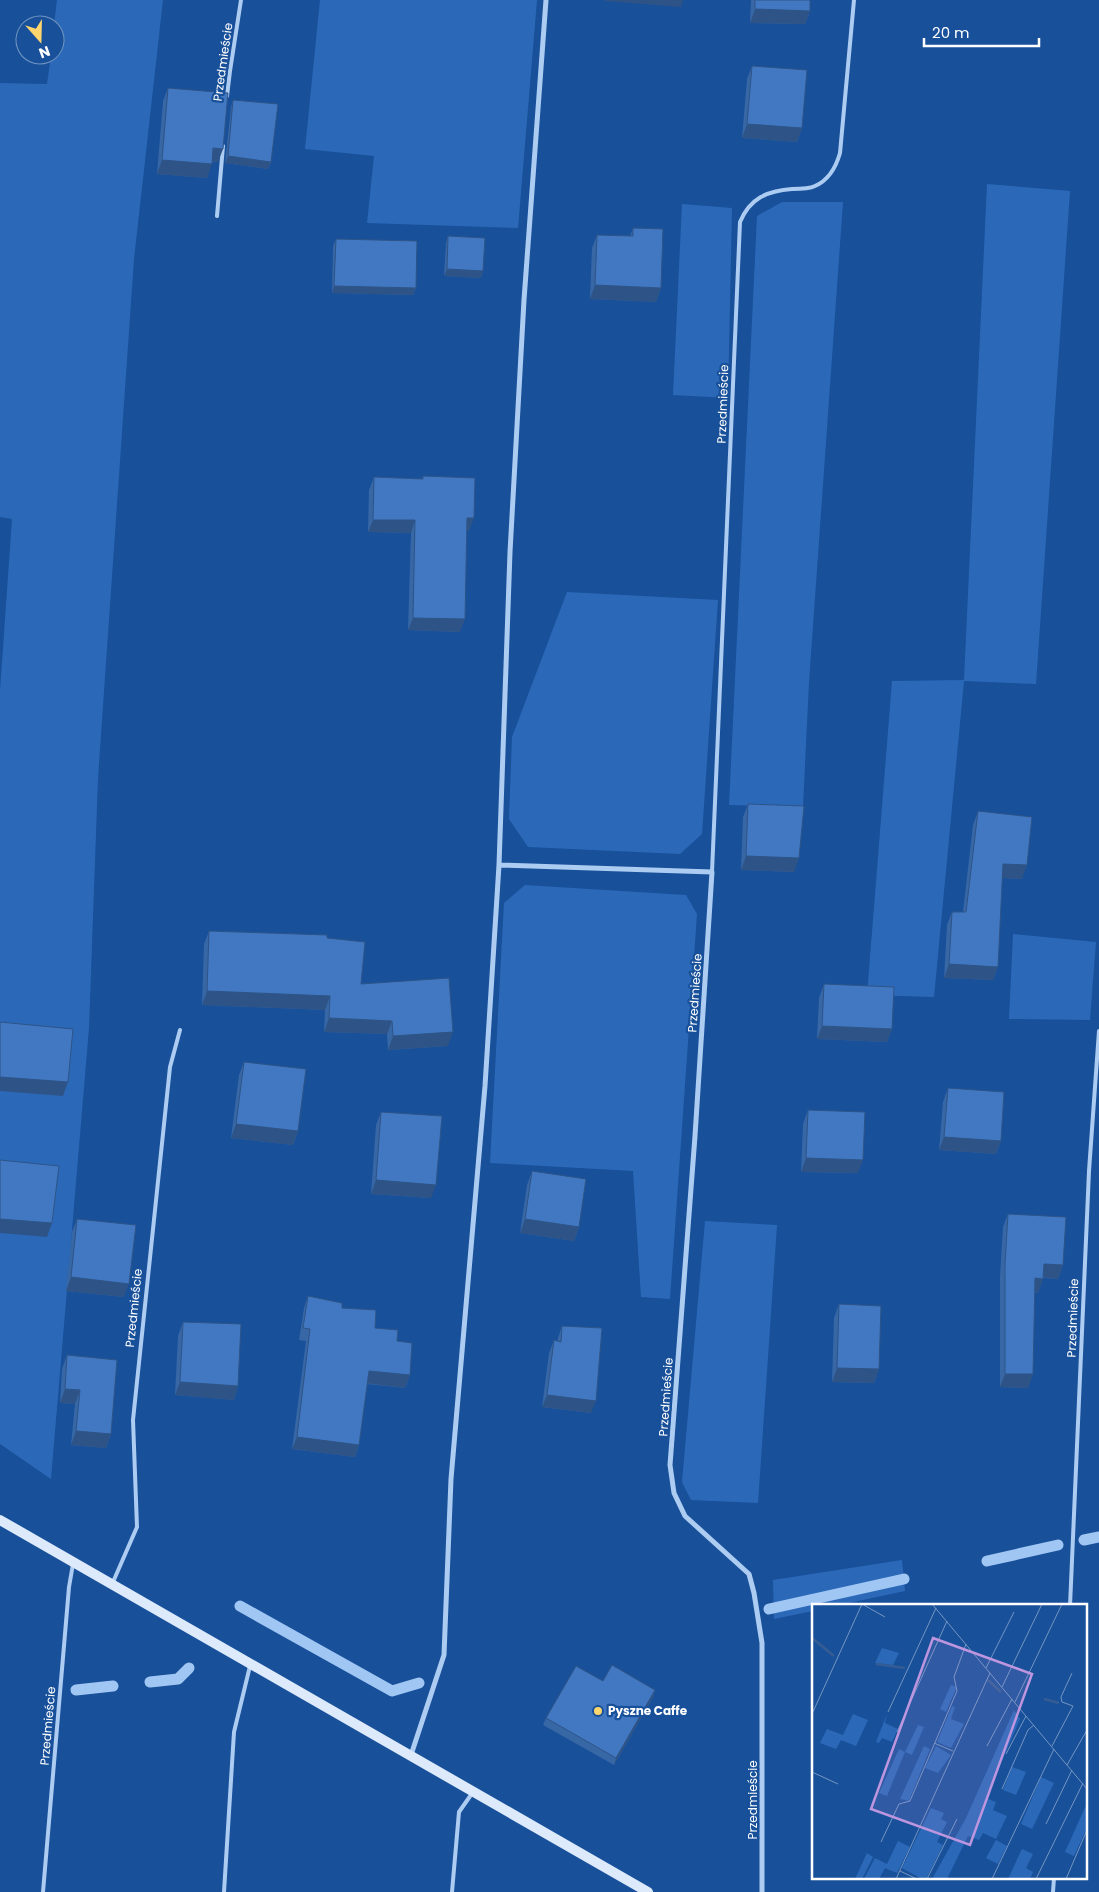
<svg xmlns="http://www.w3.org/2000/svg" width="1099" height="1892" viewBox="0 0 1099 1892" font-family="Poppins,sans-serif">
	<rect width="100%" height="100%" fill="#18509a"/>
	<path fill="#2b69b8" d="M 57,0 L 163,0 L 134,259 L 98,778 L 89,1028 L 51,1479 L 0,1444 L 0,691 L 12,519 L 0,517 L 0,83 L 47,84 L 51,55 L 55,55 L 54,25 Z
		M 320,0 L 537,0 L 518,228 L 367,223 L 374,156 L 305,149 Z
		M 987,184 L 1070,191 L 1036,684 L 964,681 L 934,997 L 867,995 L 892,681 L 964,680 Z
		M 782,202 L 843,202 L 809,682 L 803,807 L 729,805 L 757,216 Z
		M 682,204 L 732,208 L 728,398 L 673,395 Z
		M 567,592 L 718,600 L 702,834 L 680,854 L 528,847 L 509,819 L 512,737 Z
		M 525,885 L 686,895 L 697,914 L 670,1299 L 641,1297 L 633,1171 L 490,1163 L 504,903 Z
		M 1013,934 L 1096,942 L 1090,1020 L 1009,1019 Z
		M 705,1221 L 777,1225 L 758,1503 L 691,1500 L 682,1482 Z
		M 902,1560 L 905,1591 L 835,1606 L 813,1606 L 813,1611 L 774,1619 L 773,1580 Z"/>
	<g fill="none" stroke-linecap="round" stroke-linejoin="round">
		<path stroke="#a0c6f4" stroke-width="11" d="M 1084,1540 L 1099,1537
			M 987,1561 L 1058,1545
			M 240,1606 L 392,1691 L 419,1683
			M 769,1609 L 904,1579
			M 150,1682 L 178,1679 L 189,1668
			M 76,1690 L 113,1686"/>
		<path stroke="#adccf2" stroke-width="4" d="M 227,96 L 230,71 L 241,0
			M 217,216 L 223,146
			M 712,872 L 740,222 C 750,198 767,191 792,189 C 799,189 809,189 815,186 C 829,180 836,167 840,153 L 854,0
			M 113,1582 L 137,1527 L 133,1420 L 170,1067 L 180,1030
			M 1070,1606 L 1089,1171 L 1099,1031
			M 43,1892 L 69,1587 L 73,1564
			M 224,1892 L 234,1732 L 250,1666
			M 452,1892 L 459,1812 L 473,1792
			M 1053,1892 L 1054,1878"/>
		<path stroke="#adccf2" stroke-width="5" d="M 499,865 L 712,872 L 695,1136 L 670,1465 L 674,1493 L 685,1516 L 749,1574 L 754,1593 L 762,1643 L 762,1892
			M 411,1755 L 444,1655 L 451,1479 L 485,1086 L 499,865 L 510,552 L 524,300 L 546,0"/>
		<path stroke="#dceafc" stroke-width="10" d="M 0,1520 L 648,1892"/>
	</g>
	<path fill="#3867a6" d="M 751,0 L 810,0 L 810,11 L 805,24 L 750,23 Z
		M 752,66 L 802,128 L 797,142 L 742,138 L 747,79 Z
		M 168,88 L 218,162 L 212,162 L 207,178 L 157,174 L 163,101 Z
		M 233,100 L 271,162 L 268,169 L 225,163 L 231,107 Z
		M 633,228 L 661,288 L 656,302 L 590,299 L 592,248 L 597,235 L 630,236 Z
		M 448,236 L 483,271 L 481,278 L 444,276 L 446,243 Z
		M 336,239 L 416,288 L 413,295 L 332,293 L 333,246 Z
		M 423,476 L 469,531 L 467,531 L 460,632 L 408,630 L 411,533 L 368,532 L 369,490 L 374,477 L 422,479 Z
		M 748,804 L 794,872 L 741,870 L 743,817 Z
		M 978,811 L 1022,879 L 1002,878 L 998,967 L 993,980 L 944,978 L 947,925 L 952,912 L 963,912 L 973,825 Z
		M 209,931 L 327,938 L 361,984 L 448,1046 L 388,1050 L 387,1034 L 324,1032 L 325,1010 L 202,1005 L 204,944 Z
		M 824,984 L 892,1029 L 887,1042 L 817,1039 L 819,998 Z
		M 244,1062 L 298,1131 L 293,1145 L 231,1138 L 239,1075 Z
		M 948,1088 L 1001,1141 L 996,1154 L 939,1150 L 943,1102 Z
		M 808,1110 L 858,1173 L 801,1172 L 803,1124 Z
		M 381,1112 L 431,1198 L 371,1194 L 376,1125 Z
		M 532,1171 L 579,1227 L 574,1241 L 520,1233 L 527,1185 Z
		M 1008,1214 L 1063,1265 L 1058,1279 L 1043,1278 L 1038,1293 L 1035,1292 L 1028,1388 L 1000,1387 L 1000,1277 L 1003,1227 Z
		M 77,1219 L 124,1297 L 66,1291 L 72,1232 Z
		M 308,1296 L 342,1308 L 397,1341 L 410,1375 L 405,1388 L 367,1384 L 359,1445 L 355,1457 L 292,1449 L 306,1341 L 299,1340 L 304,1308 Z
		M 839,1304 L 879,1369 L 874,1383 L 832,1382 L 834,1318 Z
		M 183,1322 L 238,1386 L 234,1400 L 175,1395 L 178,1336 Z
		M 562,1326 L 591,1413 L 542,1407 L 549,1353 L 554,1340 L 558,1342 L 558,1338 Z
		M 67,1355 L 111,1434 L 106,1448 L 71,1445 L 75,1404 L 60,1403 L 62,1369 Z
		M 603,1681 L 655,1690 L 653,1697 L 614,1765 L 543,1725 L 546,1718 Z"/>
	<path fill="#2e5487" d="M 605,0 L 683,0 L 681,7 L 605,1 Z
		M 755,9 L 810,11 L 805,24 L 750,23 Z
		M 747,124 L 802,128 L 797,142 L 742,138 Z
		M 213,148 L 223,149 L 218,162 L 208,161 Z
		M 228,156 L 271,162 L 268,169 L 225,163 Z
		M 162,160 L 212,164 L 207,178 L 157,174 Z
		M 447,269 L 483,271 L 481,278 L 444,276 Z
		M 595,285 L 661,288 L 656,302 L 590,299 Z
		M 334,286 L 416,288 L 413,295 L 332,293 Z
		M 467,518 L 474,518 L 469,531 L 463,531 Z
		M 373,520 L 415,520 L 411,533 L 368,532 Z
		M 413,618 L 465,619 L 460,632 L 408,630 Z
		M 746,856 L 799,858 L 794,872 L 741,870 Z
		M 1003,864 L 1027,865 L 1022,879 L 998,878 Z
		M 949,964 L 998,967 L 993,980 L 944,978 Z
		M 207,991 L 330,996 L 325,1010 L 202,1005 Z
		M 329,1018 L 392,1021 L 387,1034 L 324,1032 Z
		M 822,1026 L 892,1029 L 887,1042 L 817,1039 Z
		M 453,1032 L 448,1046 L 388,1050 L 393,1036 Z
		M 0,1077 L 68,1082 L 63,1096 L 0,1091 Z
		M 236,1124 L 298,1131 L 293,1145 L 231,1138 Z
		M 944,1137 L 1001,1141 L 996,1154 L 939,1150 Z
		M 806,1158 L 863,1160 L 858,1173 L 801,1172 Z
		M 376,1180 L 436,1185 L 431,1198 L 371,1194 Z
		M 0,1219 L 52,1223 L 47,1237 L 0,1233 Z
		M 525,1219 L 579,1227 L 574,1241 L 520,1233 Z
		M 1044,1264 L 1063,1265 L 1058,1279 L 1039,1277 Z
		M 71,1277 L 129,1284 L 124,1297 L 66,1291 Z
		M 1035,1278 L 1043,1279 L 1038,1293 L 1030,1292 Z
		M 837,1368 L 879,1369 L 874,1383 L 832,1382 Z
		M 369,1371 L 410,1375 L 405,1388 L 364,1383 Z
		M 1005,1374 L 1033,1374 L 1028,1388 L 1000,1387 Z
		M 180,1382 L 238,1386 L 234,1400 L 175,1395 Z
		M 65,1389 L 80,1390 L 75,1404 L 60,1403 Z
		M 547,1395 L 596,1401 L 591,1413 L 542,1407 Z
		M 76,1431 L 111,1434 L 106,1448 L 71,1445 Z
		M 297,1437 L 359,1445 L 355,1457 L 292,1449 Z
		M 655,1690 L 653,1697 L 614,1765 L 616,1758 Z"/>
	<path fill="#4178c1" stroke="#2e5487" d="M 755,0 L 810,0 L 810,11 L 755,9 Z
		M 752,66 L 807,70 L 802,128 L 747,124 Z
		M 168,88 L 228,93 L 223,149 L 213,148 L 212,164 L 162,160 Z
		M 233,100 L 278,104 L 271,162 L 228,156 Z
		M 633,228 L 663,229 L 661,288 L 595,285 L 597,235 L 633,236 Z
		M 448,236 L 485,238 L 483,271 L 447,269 Z
		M 336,239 L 417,241 L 416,288 L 334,286 Z
		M 423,476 L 475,478 L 474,518 L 467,518 L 465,619 L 413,618 L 415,520 L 373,520 L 374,477 L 423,479 Z
		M 748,804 L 804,806 L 799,858 L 746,856 Z
		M 978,811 L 1032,817 L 1027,865 L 1003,864 L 998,967 L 949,964 L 952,912 L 966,912 Z
		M 209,931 L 327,935 L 327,938 L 365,942 L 361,984 L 449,978 L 453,1032 L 393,1036 L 392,1021 L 329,1018 L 330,996 L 207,991 Z
		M 824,984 L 894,987 L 892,1029 L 822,1026 Z
		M 0,1022 L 73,1029 L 68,1082 L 0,1077 Z
		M 244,1062 L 306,1069 L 298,1131 L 236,1124 Z
		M 948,1088 L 1004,1092 L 1001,1141 L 944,1137 Z
		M 808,1110 L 865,1112 L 863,1160 L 806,1158 Z
		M 381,1112 L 442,1116 L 436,1185 L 376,1180 Z
		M 0,1160 L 59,1166 L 52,1223 L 0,1219 Z
		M 532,1171 L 586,1179 L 579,1227 L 525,1219 Z
		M 1008,1214 L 1066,1217 L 1063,1265 L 1044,1264 L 1043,1279 L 1035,1278 L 1033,1374 L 1005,1374 L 1005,1264 Z
		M 77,1219 L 136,1225 L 129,1284 L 71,1277 Z
		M 308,1296 L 342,1303 L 342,1308 L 376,1310 L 375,1328 L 398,1330 L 397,1341 L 412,1343 L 410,1375 L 369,1371 L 359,1445 L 297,1437 L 310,1329 L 303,1328 Z
		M 839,1304 L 881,1306 L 879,1369 L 837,1368 Z
		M 183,1322 L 241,1324 L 238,1386 L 180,1382 Z
		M 562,1326 L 602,1328 L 596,1401 L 547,1395 L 554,1340 L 561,1342 Z
		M 67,1355 L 117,1360 L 111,1434 L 76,1431 L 80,1390 L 65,1389 Z
		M 612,1665 L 655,1690 L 616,1758 L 546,1718 L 576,1666 L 603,1681 Z"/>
	<circle fill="#ffd66e" stroke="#18509a" stroke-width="2" cx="598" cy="1711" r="5"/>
	<g text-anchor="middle" stroke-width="4.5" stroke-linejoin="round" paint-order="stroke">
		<g font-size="12" fill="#fff" stroke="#18509a">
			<text transform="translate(223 62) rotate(-82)" y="4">Przedmieście</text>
			<text transform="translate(723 404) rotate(-88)" y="4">Przedmieście</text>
			<text transform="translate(695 993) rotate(-86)" y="4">Przedmieście</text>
			<text transform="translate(134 1308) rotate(-84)" y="4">Przedmieście</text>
			<text transform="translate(1073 1318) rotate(-88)" y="4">Przedmieście</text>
			<text transform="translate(666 1397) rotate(-86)" y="4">Przedmieście</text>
			<text transform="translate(48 1726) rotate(-85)" y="4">Przedmieście</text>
			<text transform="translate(753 1800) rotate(-90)" y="4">Przedmieście</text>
		</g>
		<g font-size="12" font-weight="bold" fill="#fff" stroke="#18509a" text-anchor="start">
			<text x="608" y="1715">Pyszne Caffe</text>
		</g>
	</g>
	<g transform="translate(812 1604)">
		<rect width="275" height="275" fill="#18509a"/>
		<path d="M 70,44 L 87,49 L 81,61 L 63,59 ZM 139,81 L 145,83 L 134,108 L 128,105 ZM 140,102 L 143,103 L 139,115 L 152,120 L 139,144 L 125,138 ZM 202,106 L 208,115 L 174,194 L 184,198 L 181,206 L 195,212 L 192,218 L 184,235 L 171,229 L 167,236 L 156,232 L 135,275 L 120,275 L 154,214 ZM 41,110 L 56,116 L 44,142 L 29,136 L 24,145 L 8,139 L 15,125 L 31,131 ZM 75,110 L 73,119 L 86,125 L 80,138 L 70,134 L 67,139 L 64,138 ZM 106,121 L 112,123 L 100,151 L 93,148 L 75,192 L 67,189 L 87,145 L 93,148 ZM 112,142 L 118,145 L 97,197 L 88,195 ZM 124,142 L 139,151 L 126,169 L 113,164 ZM 200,163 L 214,168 L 204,191 L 191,186 ZM 229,173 L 242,179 L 220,225 L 209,220 ZM 275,199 L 275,224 L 262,252 L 253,248 ZM 119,204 L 132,209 L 129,215 L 135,218 L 125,238 L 131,241 L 114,275 L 110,275 L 90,264 ZM 184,236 L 195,242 L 186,260 L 174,254 ZM 86,237 L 98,243 L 85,269 L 73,264 L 67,275 L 52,275 L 63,254 L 75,260 ZM 210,245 L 221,250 L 214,264 L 221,268 L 218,275 L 196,275 ZM 55,249 L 61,253 L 50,275 L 43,275 Z" fill="#2b69b8"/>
		<path fill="none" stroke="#355d93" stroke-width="2.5" d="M 0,34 L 22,52M 64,60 L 93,64M 176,76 L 189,88M 232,95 L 247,99"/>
		<path fill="none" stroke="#7496c2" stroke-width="1" d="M 50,0 L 73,13M 120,0 L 275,185M 174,64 L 202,8M 190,83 L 230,0M 203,98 L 250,0M 76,108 L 124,4M 0,110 L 50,0M 85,128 L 135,17M 122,139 L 141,147M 175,142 L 200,95M 240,142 L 261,102 L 250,98 L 249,93 L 260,69M 194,150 L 214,112M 255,161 L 275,126M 0,168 L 26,180M 190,185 L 216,126 L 222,121M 234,220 L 260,166M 69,238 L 87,200 L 98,197 L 145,87 L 142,73 L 154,40M 88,267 L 105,275M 84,275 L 178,69M 115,275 L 145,215M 180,275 L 242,145M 224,275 L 271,179M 254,275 L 275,226"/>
		<path fill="#bd96df" fill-opacity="0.15" stroke="#bd96df" stroke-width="2.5" d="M 121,34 L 220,70 L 158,241 L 59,205 Z"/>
		<rect width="275" height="275" fill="none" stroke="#fff" stroke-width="2.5"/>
	</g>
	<g transform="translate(40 40) rotate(160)"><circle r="24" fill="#18509a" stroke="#7496c2"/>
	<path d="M0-4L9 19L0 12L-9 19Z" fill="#ffd66e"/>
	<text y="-8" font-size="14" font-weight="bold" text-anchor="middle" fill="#ffffff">N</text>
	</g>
	<path d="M924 38v8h115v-8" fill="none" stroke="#ffffff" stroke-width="2.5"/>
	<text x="932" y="38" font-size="15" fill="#ffffff" stroke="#18509a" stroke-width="4" paint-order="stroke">20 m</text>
</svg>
